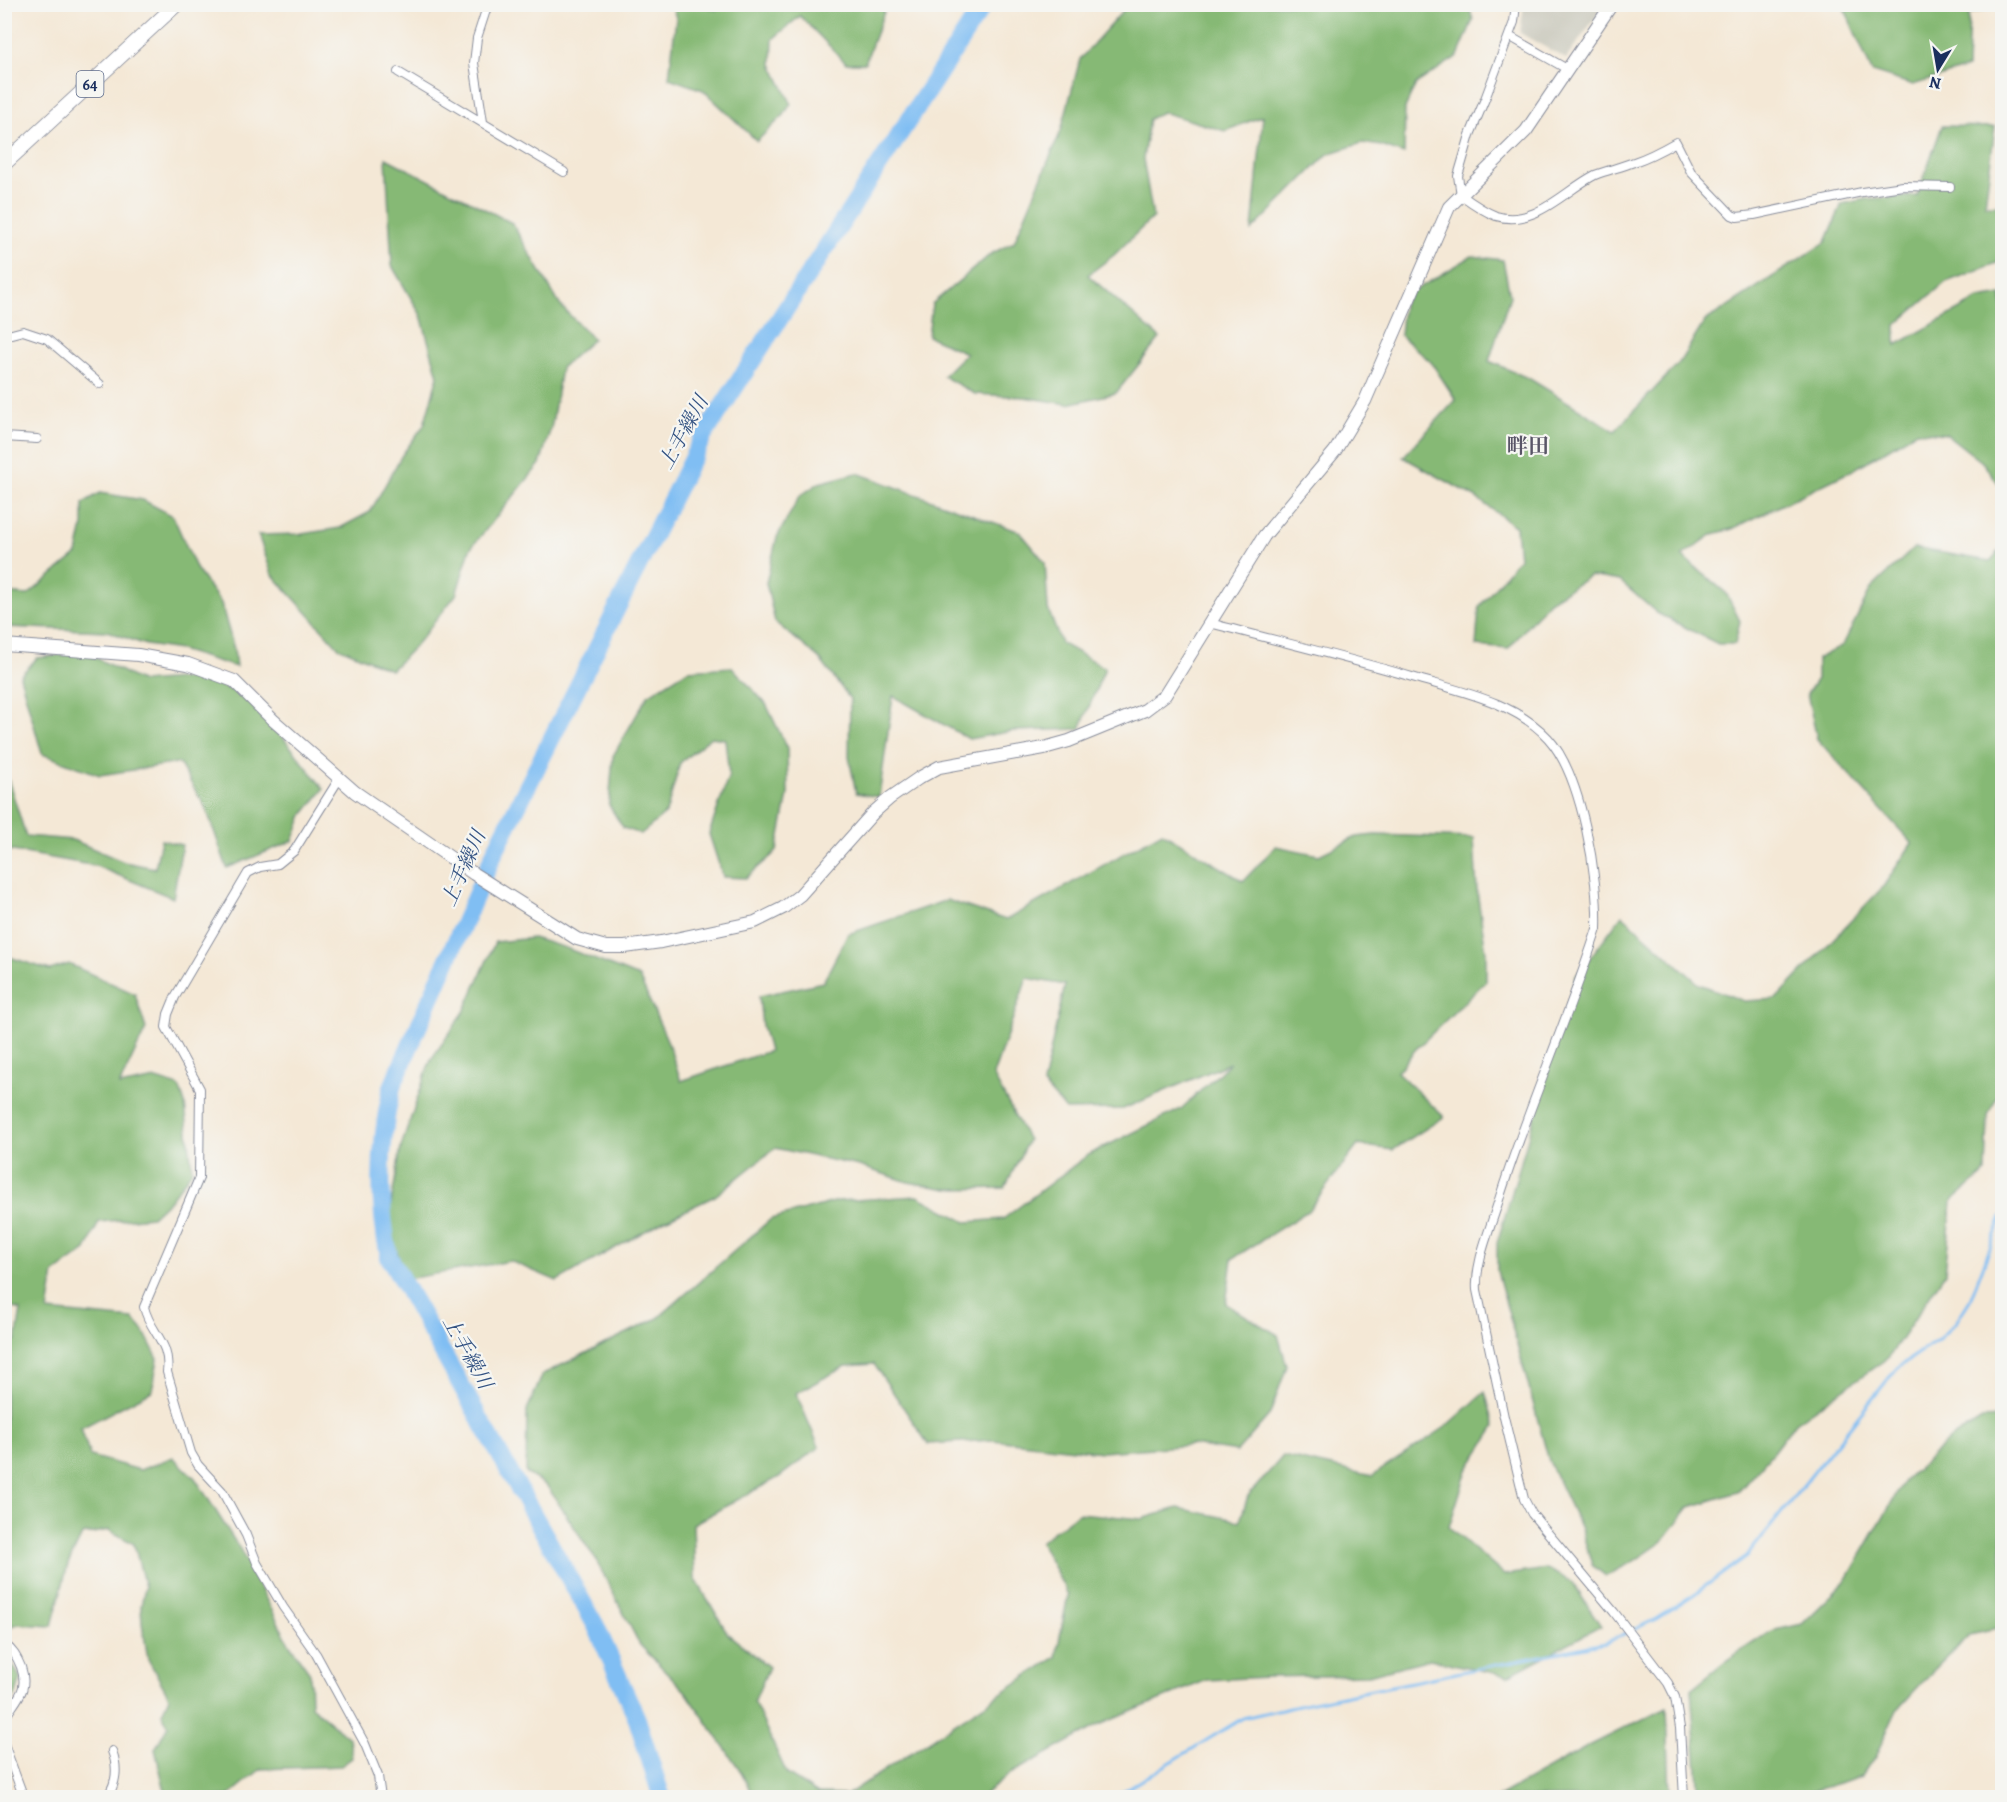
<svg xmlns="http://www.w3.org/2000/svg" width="2007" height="1802" viewBox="0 0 2007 1802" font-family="Alegreya,'Noto Serif JP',serif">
	<rect width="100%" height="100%" fill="#f6f6f2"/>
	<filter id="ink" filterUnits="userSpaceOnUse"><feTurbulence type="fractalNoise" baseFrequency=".0167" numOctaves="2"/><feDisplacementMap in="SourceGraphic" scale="12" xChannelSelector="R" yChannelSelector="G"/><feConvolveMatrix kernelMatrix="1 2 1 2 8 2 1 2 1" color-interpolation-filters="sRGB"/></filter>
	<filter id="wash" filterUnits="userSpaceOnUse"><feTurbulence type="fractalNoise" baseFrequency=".008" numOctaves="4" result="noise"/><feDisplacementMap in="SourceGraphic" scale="24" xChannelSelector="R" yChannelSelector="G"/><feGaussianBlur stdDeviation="1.35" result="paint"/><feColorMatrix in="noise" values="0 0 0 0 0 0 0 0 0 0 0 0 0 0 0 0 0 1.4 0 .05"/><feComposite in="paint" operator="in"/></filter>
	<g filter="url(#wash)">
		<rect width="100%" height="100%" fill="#f4e8d6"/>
		<path fill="#c6c5b8" d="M 1524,5 L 1524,4 L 1604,5 L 1566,59 L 1520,33 Z"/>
		<path fill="#86b974" stroke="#507469" stroke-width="1.5" d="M 727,4 L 884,4 L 884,12 L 865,63 L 846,63 L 800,16 L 773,39 L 772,64 L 791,103 L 784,115 L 757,141 L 703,90 L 669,78 L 676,18 L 672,5 L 701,5 L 716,10 Z
			M 1128,5 L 1468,4 L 1473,20 L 1458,56 L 1416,84 L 1405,108 L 1404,154 L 1381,146 L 1362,143 L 1328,154 L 1252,230 L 1263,116 L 1225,131 L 1162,112 L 1149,119 L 1143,159 L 1153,217 L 1114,255 L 1088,275 L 1160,338 L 1116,393 L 1068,404 L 1024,397 L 975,394 L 943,376 L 966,353 L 928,336 L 932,304 L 991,254 L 1014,242 L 1061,131 L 1080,59 Z
			M 1843,5 L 2002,5 L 1969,14 L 1967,68 L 1913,85 L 1872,72 Z
			M 1942,126 L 1995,127 L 1985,205 L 2002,205 L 2002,261 L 1946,282 L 1896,325 L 1896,345 L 1979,299 L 2002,295 L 2002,488 L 1982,462 L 1946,434 L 1917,431 L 1853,470 L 1732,529 L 1713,534 L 1682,556 L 1726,593 L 1740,621 L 1735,644 L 1718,644 L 1657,613 L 1620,581 L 1590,576 L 1549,601 L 1508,649 L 1476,646 L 1479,607 L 1519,558 L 1516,527 L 1475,497 L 1403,457 L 1456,400 L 1431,362 L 1400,335 L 1403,304 L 1412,292 L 1472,256 L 1503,260 L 1510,296 L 1489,361 L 1530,379 L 1615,431 L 1679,363 L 1705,321 L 1826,242 L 1842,204 L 1866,199 L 1917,196 Z
			M 386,158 L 512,223 L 560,305 L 593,339 L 561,368 L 552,424 L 540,464 L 470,549 L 456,595 L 416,645 L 391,670 L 338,647 L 272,574 L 258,535 L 302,534 L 340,528 L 370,512 L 402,455 L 424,425 L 438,376 L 421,315 L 392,266 Z
			M 857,473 L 1020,532 L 1045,562 L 1048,609 L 1061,643 L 1105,668 L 1080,729 L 1013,731 L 969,739 L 893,696 L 879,797 L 856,793 L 849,757 L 850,699 L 819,658 L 775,622 L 766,583 L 777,537 L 800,496 L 819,483 Z
			M 100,493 L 143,500 L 173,516 L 197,570 L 221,603 L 234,649 L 236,667 L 180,650 L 146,645 L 107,631 L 5,627 L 5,593 L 28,595 L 77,554 L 83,526 L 83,503 Z
			M 1914,548 L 1990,561 L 2002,548 L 2002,1088 L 1988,1115 L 1986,1172 L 1952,1201 L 1945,1273 L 1889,1357 L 1795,1423 L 1773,1452 L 1738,1492 L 1689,1507 L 1662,1542 L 1634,1561 L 1606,1576 L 1592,1565 L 1582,1531 L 1549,1461 L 1497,1271 L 1497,1243 L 1576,976 L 1622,915 L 1699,984 L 1744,1001 L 1776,999 L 1883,887 L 1912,843 L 1817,739 L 1807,694 L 1817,679 L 1817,659 L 1843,645 L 1871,589 Z
			M 85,652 L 142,682 L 193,678 L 238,691 L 282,736 L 324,789 L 303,815 L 293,841 L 227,868 L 206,808 L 179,763 L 100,775 L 42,754 L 20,676 L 37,658 Z
			M 732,667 L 766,704 L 787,748 L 788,795 L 777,851 L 746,878 L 723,877 L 709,834 L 729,775 L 725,739 L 711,737 L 680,763 L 666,813 L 641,834 L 623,828 L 609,805 L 613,756 L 648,695 L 688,670 Z
			M 5,770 L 26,836 L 73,840 L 124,862 L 155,868 L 161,840 L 182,845 L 173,898 L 96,866 L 8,850 L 5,853 Z
			M 1162,832 L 1243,881 L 1276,846 L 1319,855 L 1356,837 L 1375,835 L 1474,838 L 1477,891 L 1486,952 L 1486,981 L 1415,1050 L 1397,1072 L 1444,1117 L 1393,1150 L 1358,1145 L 1308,1211 L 1232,1259 L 1226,1304 L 1278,1335 L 1287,1366 L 1270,1414 L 1237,1452 L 1192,1445 L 1102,1452 L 993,1440 L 928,1444 L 874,1364 L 846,1366 L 796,1393 L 819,1447 L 779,1477 L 693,1524 L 695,1578 L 728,1634 L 769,1667 L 754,1702 L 787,1774 L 818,1794 L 847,1795 L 1056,1657 L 1068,1595 L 1040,1542 L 1078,1513 L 1142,1519 L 1178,1508 L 1240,1521 L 1248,1496 L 1283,1456 L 1372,1476 L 1447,1426 L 1485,1392 L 1495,1427 L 1467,1470 L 1449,1527 L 1504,1575 L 1547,1569 L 1572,1582 L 1601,1626 L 1508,1676 L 1430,1659 L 1368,1675 L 1268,1677 L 1207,1680 L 1099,1725 L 1010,1774 L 981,1797 L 754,1797 L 738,1767 L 686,1692 L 640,1645 L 596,1560 L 547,1486 L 526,1473 L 527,1410 L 543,1374 L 658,1318 L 771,1219 L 838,1201 L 918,1196 L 966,1222 L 1003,1219 L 1088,1155 L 1181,1109 L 1230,1063 L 1123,1109 L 1066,1110 L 1043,1084 L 1065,985 L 1027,978 L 993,1075 L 1028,1140 L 1005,1188 L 947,1189 L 908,1182 L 859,1166 L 775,1148 L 715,1196 L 663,1221 L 557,1281 L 510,1261 L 407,1279 L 387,1226 L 401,1147 L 430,1061 L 464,1012 L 495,942 L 533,938 L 566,948 L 639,977 L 667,1040 L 681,1081 L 769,1051 L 762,1026 L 759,996 L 823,982 L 848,934 L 947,900 L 1006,920 Z
			M 6,956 L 50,970 L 69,964 L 135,994 L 146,1029 L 119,1086 L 156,1079 L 179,1086 L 185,1104 L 192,1171 L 169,1201 L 152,1217 L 99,1222 L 86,1250 L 54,1273 L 48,1311 L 133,1319 L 143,1330 L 158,1359 L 152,1391 L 81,1428 L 90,1456 L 140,1470 L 173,1457 L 195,1478 L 240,1549 L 290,1645 L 310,1673 L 311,1706 L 349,1738 L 352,1758 L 341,1766 L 261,1769 L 227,1797 L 169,1797 L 164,1787 L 155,1749 L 168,1725 L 162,1713 L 169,1697 L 148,1659 L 142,1623 L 141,1606 L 145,1587 L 134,1544 L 109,1530 L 82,1535 L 68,1564 L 52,1626 L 18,1624 L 5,1628 L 5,1344 L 16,1340 L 21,1310 L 4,1306 L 4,958 Z
			M 2002,1418 L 2002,1627 L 1970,1634 L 1929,1675 L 1897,1710 L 1875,1757 L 1862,1776 L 1805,1793 L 1805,1797 L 1699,1797 L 1691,1689 L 1724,1662 L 1771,1631 L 1802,1624 L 1846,1581 L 1904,1481 L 1951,1438 L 1982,1419 Z
			M 5,1653 L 7,1655 L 21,1679 L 16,1694 L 5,1708 Z
			M 1667,1707 L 1670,1797 L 1498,1797 L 1589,1746 Z"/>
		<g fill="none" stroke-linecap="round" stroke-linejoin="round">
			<path stroke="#80bef3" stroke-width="3" d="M 1112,1798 L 1243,1718 L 1303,1704 L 1605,1643 L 1656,1619 L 1693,1595 L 1747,1556 L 1897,1368 L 1938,1340 L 1956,1322 L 1970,1300 L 2002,1217"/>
			<path stroke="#80bef3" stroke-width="18" d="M 662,1798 L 637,1719 L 596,1626 L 389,1257 C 378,1202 379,1143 392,1087 L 496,849 L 704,435 L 984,4"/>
		</g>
	</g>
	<g filter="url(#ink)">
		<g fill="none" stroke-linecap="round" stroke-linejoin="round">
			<defs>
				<path id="street" d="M 1516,4 L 1514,22 L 1485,99 L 1470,135 L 1458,176 L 1461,195 C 1472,203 1483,211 1496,216 C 1534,228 1565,190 1595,175 C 1608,170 1621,167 1634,162 C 1649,157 1662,150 1676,142 L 1691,172 L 1732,215 L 1737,217 L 1754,215 L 1862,192 L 1903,186 L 1950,187
					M 1509,36 L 1567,69
					M 398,72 L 564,172
					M 483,122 L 474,63 L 477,38 L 488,4
					M 4,336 L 23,331 L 47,339 L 100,384
					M 4,437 L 37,439
					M 1210,623 C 1277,641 1345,657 1412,677 C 1458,691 1514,701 1548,738 C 1582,775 1599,879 1597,929 C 1567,1022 1526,1112 1497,1206 C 1489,1232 1475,1263 1477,1290 L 1504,1417 L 1524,1499 L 1532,1514 L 1614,1612 L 1668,1683 L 1675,1697 L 1680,1728 L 1684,1798
					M 339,779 L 294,851 L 278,864 L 260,867 L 248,873 L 175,997 L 168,1014 L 166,1027 L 200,1089 L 199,1178 L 144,1307 C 150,1333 171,1342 167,1372 L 191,1453 L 198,1465 L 222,1491 L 246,1535 L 257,1563 L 283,1607 L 316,1654 L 365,1744 L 378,1776 L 381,1798
					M 4,1644 C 13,1650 17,1657 21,1667 C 29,1691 17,1698 4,1719
					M 4,1744 L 24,1798
					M 106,1798 C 117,1784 118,1767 112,1751"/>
				<path id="secondary" d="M 4,645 L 138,655 L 188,664 L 234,681 L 273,720 L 355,792 L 474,874 L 552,923 L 577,939 L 606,947 L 625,947 L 661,942 L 755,922 L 783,908 L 800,895 L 873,813 L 890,798 L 919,778 L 939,767 L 1044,748 L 1069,741 L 1145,710 L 1165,695 L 1264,536 L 1335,451 L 1365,401 L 1449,207 L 1526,131 L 1612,4"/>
				<path id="primary" d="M 4,164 L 177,4"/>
			</defs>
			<use href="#street" stroke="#888c9a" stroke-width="10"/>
			<use href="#secondary" stroke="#888c9a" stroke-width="14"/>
			<use href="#primary" stroke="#888c9a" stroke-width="16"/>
			<use href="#street" stroke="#fff" stroke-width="8"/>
			<use href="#secondary" stroke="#fff" stroke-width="12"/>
			<use href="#primary" stroke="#fff" stroke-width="14"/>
		</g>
	</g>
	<g text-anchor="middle" stroke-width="4.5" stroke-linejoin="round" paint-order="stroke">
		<rect fill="#f6f6f2" stroke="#5d6b8a" stroke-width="1.5" x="76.5" y="71" width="27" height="26" rx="4.5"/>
		<g font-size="16" font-weight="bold" fill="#1b2f5e">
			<text x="90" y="90">64</text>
		</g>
		<g font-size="20" font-style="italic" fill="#345383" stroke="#f6f6f2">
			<text transform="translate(683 432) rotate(-61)" y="7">上手繰川</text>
			<text transform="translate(463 868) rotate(-66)" y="7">上手繰川</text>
			<text transform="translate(468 1352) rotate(61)" y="7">上手繰川</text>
		</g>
		<g font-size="21" font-weight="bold" fill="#595567" stroke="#f6f6f2">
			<text x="1528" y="453">畔田</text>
		</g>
	</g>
	<rect width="2007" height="1802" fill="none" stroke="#f6f6f2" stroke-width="24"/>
	<g transform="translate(1938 69) rotate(191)" stroke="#f6f6f2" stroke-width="4.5" paint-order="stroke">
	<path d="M0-4.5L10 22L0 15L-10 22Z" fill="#1b2f5e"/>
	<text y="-9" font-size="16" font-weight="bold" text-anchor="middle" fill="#1b2f5e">N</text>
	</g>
</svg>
